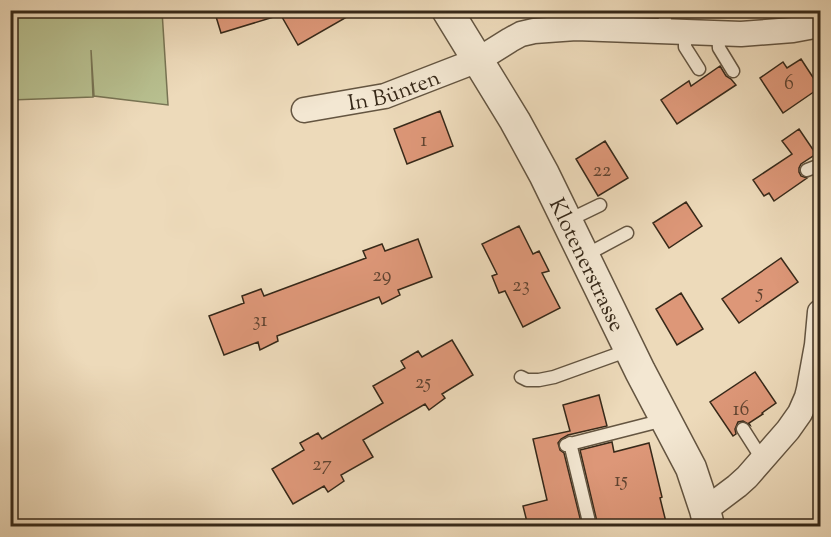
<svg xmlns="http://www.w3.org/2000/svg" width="831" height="537" viewBox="0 0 831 537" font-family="'Sorts Mill Goudy',serif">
	<rect width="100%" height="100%" fill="#eddaba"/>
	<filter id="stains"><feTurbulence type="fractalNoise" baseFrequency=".00333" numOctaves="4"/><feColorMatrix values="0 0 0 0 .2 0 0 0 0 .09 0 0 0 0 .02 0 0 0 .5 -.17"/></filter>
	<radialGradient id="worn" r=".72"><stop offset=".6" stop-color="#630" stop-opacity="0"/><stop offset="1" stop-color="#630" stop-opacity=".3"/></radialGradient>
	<path fill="#b8c090" stroke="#787454" stroke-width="1.5" d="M 10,11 L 162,11 L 168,105 L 94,96 L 91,50 L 93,97 L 11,100 Z"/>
	<path fill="#dd9778" stroke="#372919" stroke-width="1.5" d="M 214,10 L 276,10 L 277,16 L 221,33 Z
		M 278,10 L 359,10 L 298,45 Z
		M 801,59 L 818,85 L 816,87 L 818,89 L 783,113 L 760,78 L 783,62 L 787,68 Z
		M 720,66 L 726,76 L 731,79 L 736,85 L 677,124 L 661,100 L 689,81 L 691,86 Z
		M 440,111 L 453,146 L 407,164 L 394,129 Z
		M 799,129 L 816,154 L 801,164 L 799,168 L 799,172 L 801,176 L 807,178 L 774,201 L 769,193 L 764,196 L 753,180 L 792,154 L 782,141 Z
		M 605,141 L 628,178 L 598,196 L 576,159 Z
		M 686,202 L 702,226 L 669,248 L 653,223 Z
		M 519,226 L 533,254 L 539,251 L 549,271 L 542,273 L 560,308 L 523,327 L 505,291 L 499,293 L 492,276 L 497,274 L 482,244 Z
		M 418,239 L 432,277 L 398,290 L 400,295 L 382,304 L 379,297 L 277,336 L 278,341 L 260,350 L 258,342 L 224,355 L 209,316 L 244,303 L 242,296 L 261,289 L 264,296 L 366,258 L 363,251 L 382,244 L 385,251 Z
		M 781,258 L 798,282 L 739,323 L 722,299 Z
		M 681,293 L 703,329 L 677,345 L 656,309 Z
		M 452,340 L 473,375 L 442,394 L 445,398 L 429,410 L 425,404 L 363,440 L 373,457 L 341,475 L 344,481 L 328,492 L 324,486 L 293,504 L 272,469 L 304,450 L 300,443 L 318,433 L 322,439 L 383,403 L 373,386 L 405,368 L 401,361 L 418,351 L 422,357 Z
		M 755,372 L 776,403 L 762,413 L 763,414 L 749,423 L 750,425 L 743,421 L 738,422 L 735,429 L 736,434 L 733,436 L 710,402 Z
		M 599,395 L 607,426 L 568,435 L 561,439 L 558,443 L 560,450 L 564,453 L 582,526 L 528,526 L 523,506 L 547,500 L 533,439 L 570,431 L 563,405 Z
		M 612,442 L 614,452 L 649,443 L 662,497 L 660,498 L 667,526 L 598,526 L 580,450 Z"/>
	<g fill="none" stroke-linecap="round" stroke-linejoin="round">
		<defs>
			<path id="service" d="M 664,10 L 666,32
				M 628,30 L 628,10
				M 685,32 L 685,47 L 699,69
				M 718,34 L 719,48 L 733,71
				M 807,170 L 820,165
				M 567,221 L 600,205
				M 584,256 L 627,233
				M 521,377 L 527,380 L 539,380 L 554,377 L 629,350
				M 743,429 L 757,451 L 764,458
				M 570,443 L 590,526
				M 566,445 L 664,420"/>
			<g id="minor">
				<path id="s1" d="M 304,110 L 385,96 L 478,60 L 510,40 L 521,34 L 534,31 L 576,28 L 741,34 L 793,30 L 820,25"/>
				<path d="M 705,510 L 737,486 L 747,477 L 788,430 L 800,413 L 807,397 L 809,389 L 817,345 L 820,312"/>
			</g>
			<g id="tertiary">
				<path id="s2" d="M 447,10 L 515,121 L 544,174 L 640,371 L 691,468 L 705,510 L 709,526"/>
			</g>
		</defs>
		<use href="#service" stroke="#645541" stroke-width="15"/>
		<use href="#minor" stroke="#645541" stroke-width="27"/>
		<use href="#tertiary" stroke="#645541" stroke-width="33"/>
		<use href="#service" stroke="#f3e7d2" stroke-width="12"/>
		<use href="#minor" stroke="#f3e7d2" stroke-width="24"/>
		<use href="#tertiary" stroke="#f3e7d2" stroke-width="30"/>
	</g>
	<g text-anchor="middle" stroke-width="6" stroke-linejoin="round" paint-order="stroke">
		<g font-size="20" fill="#604431">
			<text x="789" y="89">6</text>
			<text x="424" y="146">1</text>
			<text x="602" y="176">22</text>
			<text x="382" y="281">29</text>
			<text x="521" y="291">23</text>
			<text x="760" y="298">5</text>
			<text x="260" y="326">31</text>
			<text x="423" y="388">25</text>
			<text x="741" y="415">16</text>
			<text x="322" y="470">27</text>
			<text x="621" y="486">15</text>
		</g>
		<g font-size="22" fill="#372919" stroke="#f3e7d2">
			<text dy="8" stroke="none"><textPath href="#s1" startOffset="92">In Bünten</textPath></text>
			<text dy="8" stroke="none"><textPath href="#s2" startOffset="291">Klotenerstrasse</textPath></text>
		</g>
	</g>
	<rect width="831" height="537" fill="none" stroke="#eddaba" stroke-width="36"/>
	<rect x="12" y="12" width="807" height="513" fill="none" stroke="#372919" stroke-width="3"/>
	<rect x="18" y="18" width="795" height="501" fill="none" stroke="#372919" stroke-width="1.5"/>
	<rect width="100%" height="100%" filter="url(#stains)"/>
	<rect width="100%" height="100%" fill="url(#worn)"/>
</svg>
